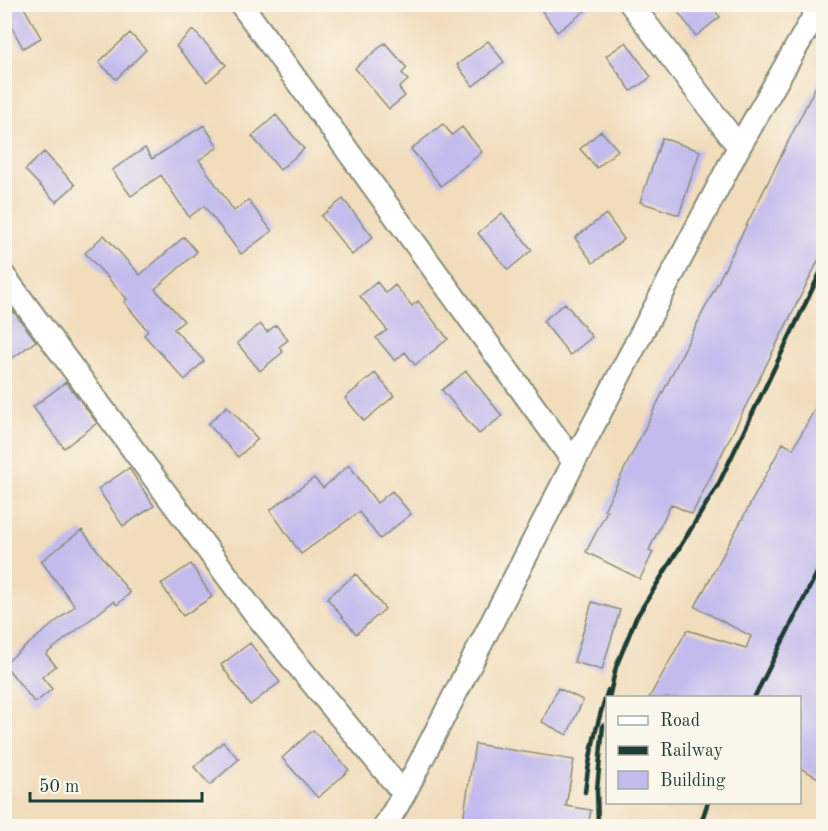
<svg xmlns="http://www.w3.org/2000/svg" width="828" height="831" viewBox="0 0 828 831" font-family="'Old Standard TT',serif">
	<rect width="100%" height="100%" fill="#fbf7ec"/>
	<filter id="ink" filterUnits="userSpaceOnUse"><feTurbulence type="fractalNoise" baseFrequency=".0167" numOctaves="2"/><feDisplacementMap in="SourceGraphic" scale="12" xChannelSelector="R" yChannelSelector="G"/><feConvolveMatrix kernelMatrix="1 2 1 2 8 2 1 2 1" color-interpolation-filters="sRGB"/></filter>
	<filter id="wash" filterUnits="userSpaceOnUse"><feTurbulence type="fractalNoise" baseFrequency=".008" numOctaves="4" result="noise"/><feDisplacementMap in="SourceGraphic" scale="24" xChannelSelector="R" yChannelSelector="G"/><feGaussianBlur stdDeviation="1.35" result="paint"/><feColorMatrix in="noise" values="0 0 0 0 0 0 0 0 0 0 0 0 0 0 0 0 0 1.4 0 .05"/><feComposite in="paint" operator="in"/></filter>
	<g filter="url(#wash)">
		<rect width="100%" height="100%" fill="#f1ddbc"/>
		<g id="blocks">
			<path fill="#c3bbed" d="M 14,4 L 22,4 L 41,38 L 23,48 L 4,13 L 4,10 Z
				M 537,4 L 594,4 L 557,32 Z
				M 672,4 L 710,4 L 720,17 L 696,36 Z
				M 193,30 L 226,65 L 207,82 L 176,46 Z
				M 130,33 L 146,50 L 116,79 L 99,62 Z
				M 488,41 L 504,62 L 473,86 L 457,65 Z
				M 626,42 L 651,77 L 631,91 L 606,56 Z
				M 385,43 L 407,68 L 402,73 L 408,80 L 399,88 L 405,96 L 389,109 L 355,68 Z
				M 824,70 L 824,249 L 692,514 L 671,504 L 649,550 L 653,552 L 640,579 L 586,552 L 607,511 L 604,510 Z
				M 276,115 L 304,149 L 280,170 L 252,136 Z
				M 443,124 L 452,135 L 462,127 L 482,152 L 441,186 L 411,149 Z
				M 204,125 L 218,147 L 199,160 L 234,211 L 248,200 L 272,231 L 241,254 L 204,206 L 189,217 L 161,175 L 131,196 L 112,170 L 145,148 L 152,159 Z
				M 601,131 L 618,150 L 597,168 L 580,149 Z
				M 662,138 L 700,151 L 679,215 L 640,202 Z
				M 44,152 L 75,185 L 56,202 L 25,170 Z
				M 343,199 L 373,237 L 352,255 L 321,216 Z
				M 502,213 L 532,250 L 508,270 L 478,233 Z
				M 606,214 L 624,239 L 593,263 L 575,238 Z
				M 104,235 L 140,275 L 184,237 L 197,252 L 155,289 L 184,321 L 174,329 L 204,361 L 185,380 L 144,335 L 148,331 L 124,302 L 127,299 L 85,253 Z
				M 377,282 L 386,293 L 395,285 L 412,306 L 418,301 L 448,339 L 415,365 L 405,352 L 395,361 L 376,338 L 387,330 L 360,296 Z
				M 4,299 L 36,341 L 4,364 Z
				M 565,303 L 592,337 L 570,355 L 543,321 Z
				M 260,324 L 267,332 L 276,325 L 288,340 L 279,347 L 283,352 L 260,371 L 237,343 Z
				M 466,371 L 502,416 L 479,434 L 442,390 Z
				M 375,373 L 394,396 L 364,421 L 345,398 Z
				M 66,382 L 97,423 L 64,448 L 33,407 Z
				M 824,392 L 824,781 L 800,768 L 800,698 L 649,698 L 687,630 L 746,648 L 751,636 L 695,607 L 783,443 L 793,449 Z
				M 227,406 L 258,439 L 238,457 L 208,424 Z
				M 349,465 L 377,503 L 392,491 L 411,514 L 380,539 L 359,512 L 301,554 L 270,510 L 314,478 L 323,488 Z
				M 129,468 L 154,506 L 123,526 L 98,489 Z
				M 82,530 L 130,593 L 117,605 L 114,601 L 46,654 L 56,666 L 42,677 L 52,689 L 35,703 L 4,664 L 75,606 L 41,561 Z
				M 191,564 L 212,597 L 183,616 L 161,584 Z
				M 356,574 L 385,609 L 356,634 L 327,598 Z
				M 592,602 L 620,610 L 602,670 L 574,662 Z
				M 250,643 L 280,682 L 250,705 L 221,665 Z
				M 558,688 L 583,700 L 567,735 L 542,722 Z
				M 313,730 L 349,770 L 318,798 L 282,758 Z
				M 223,742 L 239,759 L 210,785 L 194,767 Z
				M 475,744 L 574,760 L 566,806 L 591,810 L 588,826 L 462,826 Z"/>
		</g>
	</g>
	<g filter="url(#ink)">
		<use href="#blocks" fill-opacity="0" stroke="#888d78" stroke-width="1.5"/>
		<g fill="none" stroke-linecap="round" stroke-linejoin="round">
			<defs>
				<path id="minor" d="M 241,4 L 574,462
					M 631,4 L 739,147
					M 4,276 L 257,616 L 404,794
					M 385,826 L 404,794 L 574,462 L 739,147 L 821,4"/>
			</defs>
			<use href="#minor" stroke="#888d78" stroke-width="26"/>
			<use href="#minor" stroke="#fff" stroke-width="22"/>
			<path stroke="#1f3d34" stroke-width="4.5" d="M 609,698 L 616,667 L 636,618 L 718,485 L 824,265
				M 754,698 L 824,559
				M 585,792 C 589,756 596,724 608,690
				M 598,826 L 597,790 L 603,725
				M 700,826 L 708,802"/>
		</g>
	</g>
	<rect width="828" height="831" fill="none" stroke="#fbf7ec" stroke-width="24"/>
	<rect x="606" y="696" width="195" height="108" fill="#fbf7ec" stroke="#a3ada2" stroke-width="1.5"/>
	<rect x="618" y="716" width="30" height="9" fill="#ffffff" stroke="#a3ada2" stroke-width="1.5"/>
	<text x="660" y="726" font-size="18" fill="#1f3d34">Road</text>
	<rect x="618" y="746" width="30" height="9" fill="#1f3d34" stroke="#a3ada2" stroke-width="1.5"/>
	<text x="660" y="756" font-size="18" fill="#1f3d34">Railway</text>
	<rect x="618" y="771" width="30" height="18" fill="#c3bbed" stroke="#a3ada2" stroke-width="1.5"/>
	<text x="660" y="786" font-size="18" fill="#1f3d34">Building</text>
	<path d="M30 792v9h172v-9" fill="none" stroke="#1f3d34" stroke-width="3"/>
	<text x="39" y="792" font-size="18" fill="#1f3d34" stroke="#fbf7ec" stroke-width="4.5" paint-order="stroke">50 m</text>
</svg>
